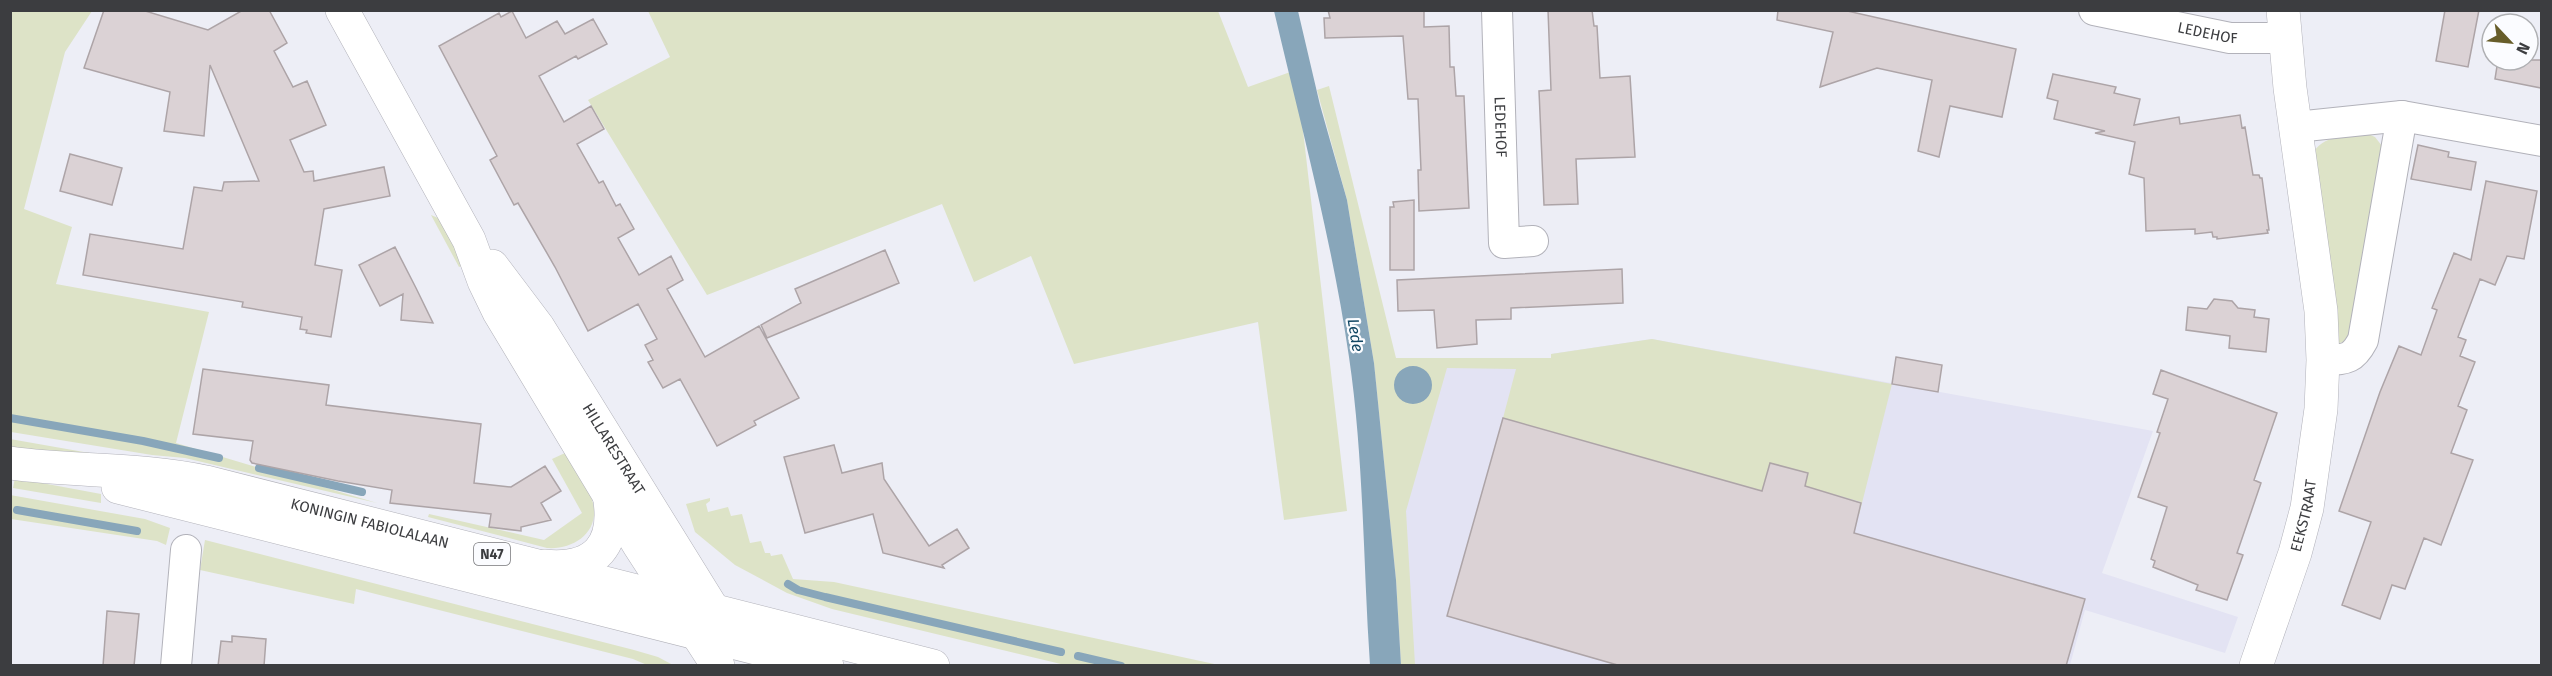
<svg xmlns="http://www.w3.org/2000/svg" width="2552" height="676" viewBox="0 0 2552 676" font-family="'Fira Sans',sans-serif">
	<rect width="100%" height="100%" fill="#edeef6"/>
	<path fill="#e3e3f3" d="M 1652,339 L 2153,431 L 2102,573 L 2238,617 L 2225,653 L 2085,610 L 2070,665 L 1401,665 L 1396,580 L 1374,363 L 1389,358 L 1551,358 L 1551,354 Z"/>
	<path fill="#dde3c7" d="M 10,11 L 92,11 L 65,52 L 24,209 L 72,227 L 56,284 L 209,312 L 176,443 L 377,503 L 185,458 L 152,455 L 11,432 Z
		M 648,11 L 1218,11 L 1248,87 L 1296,70 L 1347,511 L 1284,520 L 1258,322 L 1074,364 L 1031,256 L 974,282 L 942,204 L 707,295 L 588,100 L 670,57 Z
		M 1329,86 L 1396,358 L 1551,358 L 1551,354 L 1652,339 L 1892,384 L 1859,515 L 1857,514 L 1861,502 L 1811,488 L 1806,503 L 1503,418 L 1516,369 L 1447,368 L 1406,511 L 1415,665 L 1401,665 L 1396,580 L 1374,363 L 1347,200 L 1317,90 Z
		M 2368,134 L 2375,137 L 2382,146 L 2352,330 L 2347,342 L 2338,343 L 2312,155 C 2322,134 2348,136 2368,134 Z
		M 431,215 L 445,221 L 468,263 L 459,267 Z
		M 10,439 L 118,458 L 11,449 Z
		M 565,453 C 574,468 589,485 593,503 C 600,533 573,550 547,548 L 428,517 L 429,514 L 544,540 L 582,513 L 552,459 Z
		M 15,478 L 101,494 L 101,503 L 13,488 Z
		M 10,495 L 145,519 L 170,528 L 166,545 L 157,541 L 11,519 Z
		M 710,498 L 710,501 L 706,504 L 708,512 L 728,507 L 731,516 L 742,514 L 750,543 L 761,541 L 765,553 L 770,553 L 771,556 L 782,554 L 793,579 L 834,582 L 1219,665 L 1065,665 L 832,609 L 787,593 L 735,565 L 695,532 L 686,504 Z
		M 205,540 L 634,650 L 658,657 L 673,665 L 647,665 L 633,659 L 356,589 L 354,604 L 200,570 Z"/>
	<path fill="#88a6ba" d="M 1274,11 L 1298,11 L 1320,105 L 1347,200 L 1374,363 L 1396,580 L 1401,665 L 1370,665 C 1363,563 1364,459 1349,357 C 1332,240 1301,126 1274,11 Z
		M1394 385a19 19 0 1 1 38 0a19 19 0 1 1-38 0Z"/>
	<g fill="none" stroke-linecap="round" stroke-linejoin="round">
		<path stroke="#88a6ba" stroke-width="8" d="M 10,418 L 143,441 L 219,458
			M 259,468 L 362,492
			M 17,510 L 137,531
			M 788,584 L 798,590 L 825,597 L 1061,652
			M 1078,656 L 1121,666"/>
	</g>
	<path fill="#dbd2d5" stroke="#ada4a7" stroke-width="1.5" d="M 104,10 L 142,10 L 208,30 L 243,10 L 269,10 L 287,43 L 274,51 L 293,87 L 307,81 L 326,125 L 290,140 L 304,172 L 313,171 L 314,181 L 384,167 L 390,196 L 324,209 L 315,265 L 342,270 L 331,337 L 306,333 L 307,330 L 300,329 L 302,317 L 242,307 L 243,302 L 83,275 L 90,234 L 183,249 L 194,187 L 222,191 L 224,182 L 259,181 L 210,65 L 204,136 L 164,131 L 170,92 L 84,68 Z
		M 1328,10 L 1424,10 L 1424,27 L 1449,26 L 1450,67 L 1454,67 L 1456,96 L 1464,96 L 1469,208 L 1419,211 L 1418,170 L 1421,170 L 1418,99 L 1408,99 L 1403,36 L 1325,38 L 1324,18 L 1330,18 Z
		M 1548,10 L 1592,10 L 1594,26 L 1597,26 L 1600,78 L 1630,76 L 1635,157 L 1576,159 L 1578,204 L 1544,205 L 1539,91 L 1551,90 Z
		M 1778,10 L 1843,10 L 2016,49 L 2002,117 L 1950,106 L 1939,157 L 1918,151 L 1932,80 L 1877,68 L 1820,87 L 1833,32 L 1777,20 Z
		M 2445,10 L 2479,10 L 2468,67 L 2436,61 Z
		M 512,11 L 526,38 L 557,21 L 565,34 L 593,19 L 607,44 L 578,59 L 576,56 L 539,76 L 564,122 L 591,106 L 604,129 L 577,144 L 599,183 L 603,181 L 616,206 L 620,204 L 634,229 L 618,238 L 639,275 L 671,256 L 683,280 L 667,289 L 705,357 L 759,326 L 799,398 L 754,421 L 756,425 L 717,446 L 680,379 L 663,388 L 648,362 L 653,360 L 645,345 L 657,339 L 638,304 L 588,331 L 555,267 L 518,203 L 514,205 L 490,160 L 497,156 L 439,46 L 499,13 L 501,17 Z
		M 2498,60 L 2541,60 L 2541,88 L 2495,79 Z
		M 2053,74 L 2116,87 L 2114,93 L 2140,99 L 2134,125 L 2179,117 L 2180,124 L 2240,115 L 2242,128 L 2245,127 L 2253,175 L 2259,175 L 2260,178 L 2262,178 L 2269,230 L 2267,230 L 2268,233 L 2217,239 L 2217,237 L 2213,237 L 2212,232 L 2195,234 L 2195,229 L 2146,231 L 2144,178 L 2129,174 L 2135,142 L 2095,133 L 2105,131 L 2054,119 L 2058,101 L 2047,98 Z
		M 2418,145 L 2449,152 L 2448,157 L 2476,162 L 2471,190 L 2411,179 Z
		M 70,154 L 122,168 L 112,205 L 60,191 Z
		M 2486,181 L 2537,191 L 2524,259 L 2507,256 L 2495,285 L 2480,279 L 2458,337 L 2466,340 L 2460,356 L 2475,362 L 2458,406 L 2467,410 L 2451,453 L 2473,460 L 2441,545 L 2424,538 L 2405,589 L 2392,585 L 2380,619 L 2342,605 L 2371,522 L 2339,511 L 2380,392 L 2399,346 L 2421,355 L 2437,310 L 2432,308 L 2454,253 L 2471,260 Z
		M 1414,200 L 1414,270 L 1390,270 L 1390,207 L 1394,207 L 1393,202 Z
		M 395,247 L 416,288 L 433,323 L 401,320 L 403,294 L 380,306 L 359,265 Z
		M 885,250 L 899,283 L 767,338 L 761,325 L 801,303 L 795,289 Z
		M 1622,269 L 1623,303 L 1511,308 L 1511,319 L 1476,320 L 1477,344 L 1437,348 L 1434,310 L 1398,311 L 1397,280 Z
		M 2214,299 L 2232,301 L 2238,308 L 2255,310 L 2254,317 L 2269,319 L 2266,352 L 2229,348 L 2230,336 L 2186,330 L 2188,307 L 2207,309 Z
		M 1896,357 L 1942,365 L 1938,392 L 1892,384 Z
		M 203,369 L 329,385 L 326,405 L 481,424 L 474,483 L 511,487 L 545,466 L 561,491 L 541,503 L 551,520 L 521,527 L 521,531 L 489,527 L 491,514 L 390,503 L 392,490 L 338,481 L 252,463 L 250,460 L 253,441 L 193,434 Z
		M 2161,370 L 2277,413 L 2254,480 L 2261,483 L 2237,553 L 2243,555 L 2227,600 L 2196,590 L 2198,585 L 2153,567 L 2155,561 L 2151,559 L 2167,507 L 2138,497 L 2160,433 L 2157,432 L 2168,399 L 2153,394 Z
		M 1503,418 L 1762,491 L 1770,463 L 1808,473 L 1805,486 L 1861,503 L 1854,533 L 2085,599 L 2066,666 L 1621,666 L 1447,616 Z
		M 834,445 L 842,473 L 882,463 L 884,479 L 929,546 L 957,529 L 969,548 L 942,565 L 944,568 L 883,553 L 873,514 L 805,533 L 784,457 Z
		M 107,611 L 139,614 L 134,666 L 103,666 Z
		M 232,636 L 266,639 L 264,666 L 218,666 L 221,641 L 232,642 Z"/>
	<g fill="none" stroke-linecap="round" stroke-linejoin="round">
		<defs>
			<g id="minor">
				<path id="s1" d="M 1497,10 L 1504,243 L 1533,241"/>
				<path id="s2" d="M 2094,10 L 2230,38 L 2286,38"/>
				<path d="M 2296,127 L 2402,116 L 2542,141"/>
				<path d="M 2323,360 C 2345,359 2352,361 2363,340 L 2402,116"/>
				<path d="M 176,666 L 186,550"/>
			</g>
			<g id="tertiary">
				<path d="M 696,632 L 718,666"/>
				<path id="s3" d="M 2256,666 L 2295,553 L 2307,508 L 2321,409 L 2323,360 L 2321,311 L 2290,88 L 2283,10"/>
			</g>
			<g id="secondary">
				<path d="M 342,10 L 469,240 L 484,281 L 499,312 L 639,545 L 687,619"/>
				<path id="s4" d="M 492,266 L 538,327 L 725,629"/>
				<path d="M 544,566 C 596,571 618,545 609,494"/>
			</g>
			<g id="primary">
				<path id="s5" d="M 10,463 C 75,472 142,468 206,482 L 933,666"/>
				<path d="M 118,487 L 827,666"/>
			</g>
		</defs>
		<use href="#minor" stroke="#b2b2ba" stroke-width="32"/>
		<use href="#tertiary" stroke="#b2b2ba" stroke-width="34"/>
		<use href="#secondary" stroke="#b2b2ba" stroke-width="34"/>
		<use href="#primary" stroke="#b2b2ba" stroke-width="34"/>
		<use href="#minor" stroke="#fff" stroke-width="30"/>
		<use href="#tertiary" stroke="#fff" stroke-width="33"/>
		<use href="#secondary" stroke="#fff" stroke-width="33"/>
		<use href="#primary" stroke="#fff" stroke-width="33"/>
	</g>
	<g text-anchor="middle" stroke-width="4.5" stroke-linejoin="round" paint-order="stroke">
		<rect fill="#fbfcff" stroke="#757679" stroke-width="1.5" x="474" y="543" width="36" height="22" rx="4.5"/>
		<g font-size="14" font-weight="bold" fill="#3c3d40">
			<text x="492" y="559">N47</text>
		</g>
		<g font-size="15" fill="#3c3d40" stroke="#fbfcff">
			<text dy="5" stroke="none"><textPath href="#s2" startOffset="116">LEDEHOF</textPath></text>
			<text dy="5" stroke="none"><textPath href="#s1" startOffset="117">LEDEHOF</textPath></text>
			<text dy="5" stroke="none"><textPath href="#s4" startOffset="220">HILLARESTRAAT</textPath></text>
			<text dy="5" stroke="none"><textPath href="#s3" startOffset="158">EEKSTRAAT</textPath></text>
			<text dy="5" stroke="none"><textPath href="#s5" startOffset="366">KONINGIN FABIOLALAAN</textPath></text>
		</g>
		<g font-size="16" font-style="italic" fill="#114764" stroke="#fbfcff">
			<text transform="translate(1356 335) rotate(81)" y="6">Lede</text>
		</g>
	</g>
	<rect width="2552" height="676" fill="none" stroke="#3c3d40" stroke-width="24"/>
	<g transform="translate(2510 42) rotate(116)"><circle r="28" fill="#fbfcff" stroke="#afb0b3" stroke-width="1.5"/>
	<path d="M0-4.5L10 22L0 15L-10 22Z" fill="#675d2a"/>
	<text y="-9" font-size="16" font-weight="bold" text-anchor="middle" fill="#3c3d40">N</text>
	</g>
</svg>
